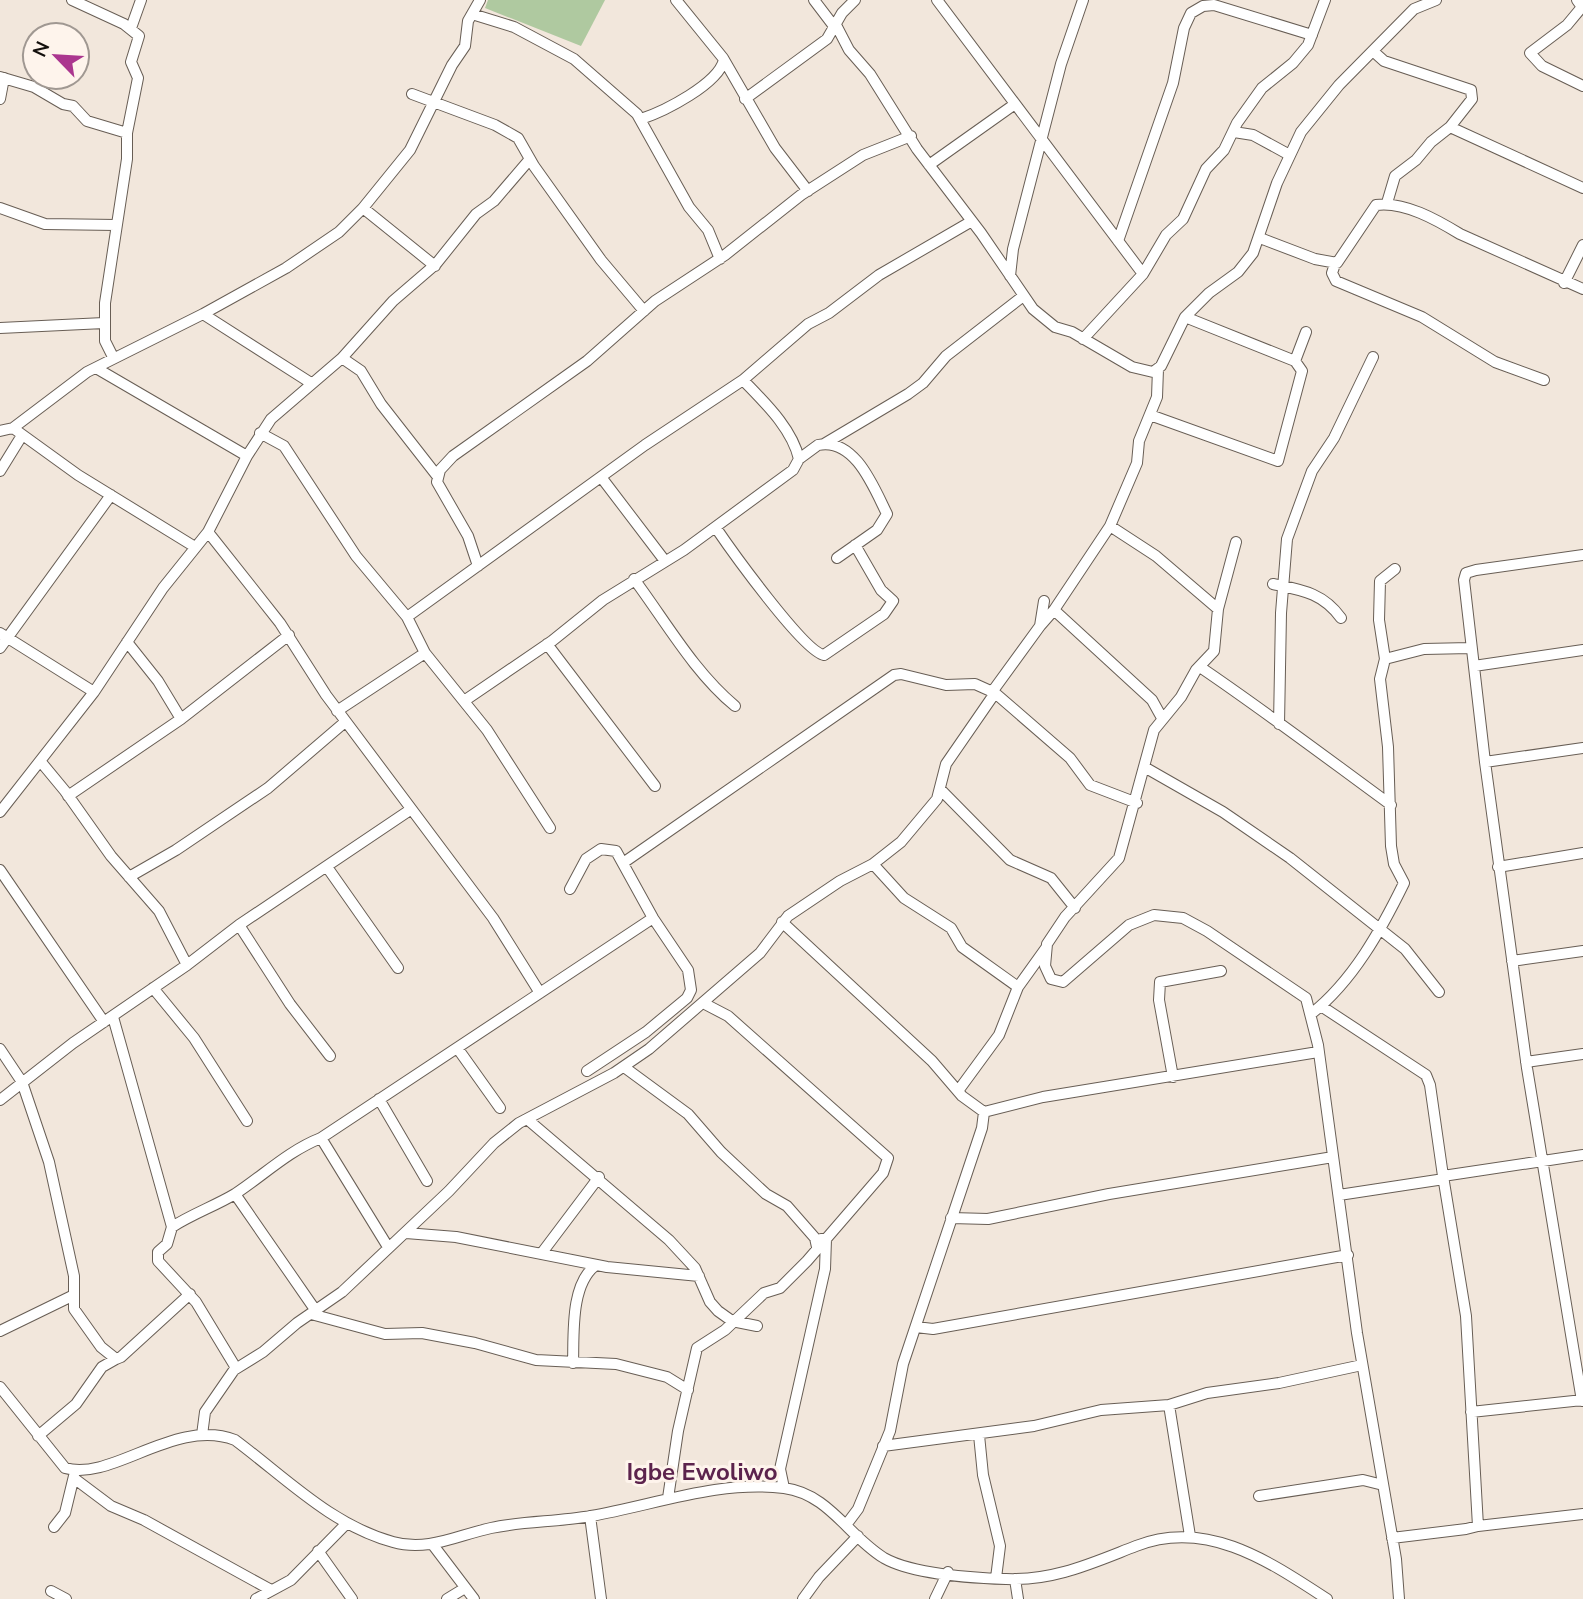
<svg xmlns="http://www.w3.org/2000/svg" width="1583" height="1599" viewBox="0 0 1583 1599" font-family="'Nunito Sans',sans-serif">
	<rect width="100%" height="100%" fill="#f2e7dc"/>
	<path fill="#afc9a0" d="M 488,0 L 605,0 L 581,46 L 485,8 Z"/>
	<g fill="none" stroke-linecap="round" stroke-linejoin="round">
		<defs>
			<path id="minor" d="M 72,0 L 124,24 L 139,36 L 131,62 L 138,78 L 127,133 L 127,159 L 105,303 L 105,341 L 113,357
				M 676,0 L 723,58 L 775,148 L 808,191
				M 814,0 L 833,25
				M 937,0 L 1143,274
				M 1577,0 L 1582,7 L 1567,25 L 1530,53 L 1542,66 L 1583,86
				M 472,14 L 514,27 L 574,59 L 637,114 L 689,207 L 708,230 L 720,259
				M 835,23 L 849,50 L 870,74 L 917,149 L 981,233 L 1033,309 L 1055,327 L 1072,332 L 1132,367 L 1153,372 L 1161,366 L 1185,317 L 1209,293 L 1238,272 L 1253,253 L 1277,183 L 1301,132 L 1339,85 L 1414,9 L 1436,0
				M 131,28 L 141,0
				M 1374,52 L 1384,61 L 1471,90 L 1472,99 L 1450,127
				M 0,77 L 34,87 L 63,104 L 73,106 L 87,121 L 127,133
				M 412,94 L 495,125 L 518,138 L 534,166 L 601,260 L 644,311
				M 0,99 L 4,78
				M 745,99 L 827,39 L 842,13 L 855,0
				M 641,119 C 665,111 718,84 724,60
				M 1234,132 L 1253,135 L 1286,153
				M 929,165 L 1015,104
				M 1387,203 L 1395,176 L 1416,160 L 1431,142 L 1450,127 L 1583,188
				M 0,208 L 45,224 L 116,225
				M 363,208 L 435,266
				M 1260,238 L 1315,259 L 1337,263 L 1376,205 C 1404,201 1437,220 1460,234 L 1583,289
				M 1118,241 L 1173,83 L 1184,28 L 1191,13 L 1203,6 L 1214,5 L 1312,35
				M 1335,264 L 1332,273 L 1336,281 L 1422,317 L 1495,362 L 1544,380
				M 1010,276 L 1013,249 L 1061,64 L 1083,0
				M 1564,283 L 1583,245
				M 203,314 L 311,383
				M 0,328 L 104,323
				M 1083,339 L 1143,274 L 1166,235 L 1183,219 L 1206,169 L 1224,150 L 1237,123 L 1262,88 L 1293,63 L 1308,45 L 1325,0
				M 342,358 L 361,371 L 381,404 L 438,477
				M 1295,361 L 1306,332
				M 96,368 L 247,456
				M 1150,415 L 1278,461 L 1302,371 L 1295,361 L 1185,317
				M 13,428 L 78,475 L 195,547
				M 0,431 L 13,428 L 87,372 L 203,314 L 286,268 L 339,232 L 363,208 L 410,150 L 452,65 L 465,46 L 468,21 L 480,0
				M 260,433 L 284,446 L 356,556 L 407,617 L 425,653 L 487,730 L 550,828
				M 824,444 L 908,394 L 923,383 L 946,356 L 1022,297
				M 799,459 L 818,445 C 855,437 874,488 887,514 L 877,530 L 837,558
				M 0,471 L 21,437
				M 601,477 L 665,561
				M 1110,526 L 1137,463 L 1139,441 L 1157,397 L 1158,369
				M 716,528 C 731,550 804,652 824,655 L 884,614 L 893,601 L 881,590 L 855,545
				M 208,532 L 280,623 L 326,695 L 493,918 L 540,993
				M 1236,542 L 1218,609 L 1214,651 L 1196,670 L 1181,697 L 1154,730 L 1119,858 L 1065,917 L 1047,944 L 1045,966 L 1051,979 L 1063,982 L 1129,925 L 1154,915 L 1183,918 L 1207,931 L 1306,998 L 1318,1045 L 1357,1333 L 1396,1559 L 1399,1599
				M 1583,555 L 1476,570 L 1466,573 L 1464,580 L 1485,762 L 1583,748
				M 478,566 L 468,536 L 437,482 L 440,470 L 453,456 L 587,361 L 655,301 L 725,255 L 801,195 L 863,155 L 911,136
				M 634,579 C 666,622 694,672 735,706
				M 1273,584 C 1302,590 1323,593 1341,618
				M 1054,610 L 1110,526 L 1156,556 L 1218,609
				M 407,617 L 645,445 L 743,380 L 808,324 L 829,313 L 879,275 L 972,221
				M 1040,626 L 1054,610 L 1152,700 L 1162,718
				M 0,633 L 94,692
				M 127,642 L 158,681 L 181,719
				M 547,644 L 655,786
				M 0,648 L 111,495
				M 1385,659 L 1424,649 L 1470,648
				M 1474,666 L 1583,650
				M 1200,667 C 1265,711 1328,759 1391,805
				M 992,692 L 1040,626 L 1044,601
				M 464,701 L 552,641 L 603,600 L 684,550 L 793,470 L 799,459 C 792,428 764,402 743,380
				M 337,711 L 425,653
				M 1279,724 L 1281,613 L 1287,539 L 1312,471 L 1334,438 L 1373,357
				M 41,762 L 65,791 L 111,856 L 159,911 L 187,965
				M 1485,762 L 1527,1068 L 1582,1401
				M 1146,768 L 1223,812 L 1290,858 L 1405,949 L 1439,992
				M 940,789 L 1010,860 L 1051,878 L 1075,908
				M 68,796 L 181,719 L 289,635
				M 0,812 L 94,692 L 163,588 L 208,532 L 247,456 L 271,419 L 342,358 L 393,301 L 436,264 L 476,214 L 494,201 L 530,159
				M 623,863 L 894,675 L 901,674 L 946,685 L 975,684 L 995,693 L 1070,758 L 1090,785 L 1137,803
				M 873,864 L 904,898 L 951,928 L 962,947 L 1018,987 L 1046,948
				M 327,867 L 398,968
				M 1498,867 L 1583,853
				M 0,870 L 104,1022
				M 129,877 L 176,850 L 268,788 L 345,722
				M 570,889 L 586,859 L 601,849 L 616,851 L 653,918 L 688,970 L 691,990 L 687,998 L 646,1032 L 587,1071
				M 782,922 L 932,1061 L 962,1096 L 984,1112
				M 239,925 L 290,1004 L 330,1056
				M 1512,961 L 1583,951
				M 153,988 L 194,1038 L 247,1121
				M 1321,1006 L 1426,1075 L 1430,1085 L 1443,1176
				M 1311,1014 C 1353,981 1381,930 1404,883 L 1394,864 L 1391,846 L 1388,747 L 1380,679 L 1385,659 L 1379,620 L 1380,581 L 1395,569
				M 113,1017 L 172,1227
				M 0,1049 L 22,1082 L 49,1162 L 74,1276 L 74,1309 L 101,1347 L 116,1359 L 121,1357 L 190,1294
				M 458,1049 L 500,1108
				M 1526,1062 L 1583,1054
				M 624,1067 L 688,1114 L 721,1152 L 766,1194 L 787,1206 L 815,1238 L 817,1247
				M 1173,1077 L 1159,1000 L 1160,982 L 1221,971
				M 958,1091 L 999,1035 L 1018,987
				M 379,1099 L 427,1181
				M 0,1100 L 73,1043 L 187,965 L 239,925 L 410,810
				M 527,1119 L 669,1240 L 695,1268 L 710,1302 L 718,1311 L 732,1321 L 757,1326
				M 321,1138 L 388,1247
				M 235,1194 L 316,1311
				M 1339,1195 L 1444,1179
				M 951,1218 L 988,1219 L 1109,1194 L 1333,1157
				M 406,1233 L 456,1237 L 607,1267 L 699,1276
				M 541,1254 L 599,1177
				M 311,1314 L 385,1334 L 422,1333 L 475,1343 L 536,1360 L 616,1364 L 667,1377 L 688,1390
				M 916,1327 L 933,1329 L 1348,1255
				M 0,1331 L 74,1295
				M 573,1363 C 574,1335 570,1284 596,1265
				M 236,1368 L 196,1302 L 158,1261 L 158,1252 L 167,1244 L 172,1227 C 192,1214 215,1206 235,1194 C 264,1175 288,1151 321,1138 L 653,918
				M 0,1387 L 65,1468 C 112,1482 175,1417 235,1440 C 286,1478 331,1525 393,1542 C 428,1552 458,1535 491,1528 C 524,1521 558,1522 591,1516 C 654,1505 719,1480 784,1488 C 829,1494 848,1536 884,1558 C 912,1574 973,1578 1006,1579 C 1054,1581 1092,1563 1136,1546 C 1207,1518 1270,1562 1327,1599
				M 1169,1405 L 1190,1536
				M 1471,1412 L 1583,1400
				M 202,1435 L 205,1412 L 234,1370 L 263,1352 L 297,1323 L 342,1292 L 449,1191 L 494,1143 L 519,1123 L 614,1073 L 649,1049 L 760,953 L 788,916 L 840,881 L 873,864 L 901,842 L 937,799 L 946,764 L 995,693
				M 979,1435 L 983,1475 L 1000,1546 L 996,1578
				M 38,1436 L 76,1404 L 102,1367 L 116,1359
				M 883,1446 L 1034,1426 L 1101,1410 L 1169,1405 L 1207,1393 L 1279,1383 L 1362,1365
				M 75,1479 L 111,1506 L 144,1520 L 271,1590
				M 784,1488 L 780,1469 L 825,1269 L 826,1239 L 821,1239
				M 1259,1496 L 1363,1480 L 1383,1485
				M 668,1498 L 678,1431 L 697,1348 L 725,1330 L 764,1293 L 780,1288 L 807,1261 L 883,1173 L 888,1158 L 728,1016 L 705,1004
				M 590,1516 L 601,1599
				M 846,1525 L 858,1509 L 890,1431 L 903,1364 L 982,1128 L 984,1112 L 1043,1097 L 1318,1052
				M 1478,1526 L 1583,1514
				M 54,1527 L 65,1513 L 74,1476
				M 1392,1538 L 1466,1529 L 1478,1526 L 1466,1316 L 1443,1176 L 1583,1155
				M 433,1545 L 474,1599
				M 318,1551 L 352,1599
				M 1015,1579 L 1018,1599
				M 51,1591 L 66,1599
				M 256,1599 L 291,1580 L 347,1523
				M 447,1599 L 465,1588
				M 803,1599 L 819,1577 L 858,1536
				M 935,1599 L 948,1572"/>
		</defs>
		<use href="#minor" stroke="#685e55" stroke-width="12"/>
		<use href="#minor" stroke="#fff" stroke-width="10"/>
	</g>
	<g text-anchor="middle" stroke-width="6" stroke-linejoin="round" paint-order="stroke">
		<g font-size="24" font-weight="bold" fill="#5c234d" stroke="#fef4ec">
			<text x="702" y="1480">Igbe Ewoliwo</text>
		</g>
	</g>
	<g transform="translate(56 56) rotate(295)"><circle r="33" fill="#fef4ec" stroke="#a09892" stroke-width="2"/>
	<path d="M0-5L12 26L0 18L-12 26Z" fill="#ab368f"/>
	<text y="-10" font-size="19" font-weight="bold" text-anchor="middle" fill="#130f0c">N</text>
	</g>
</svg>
